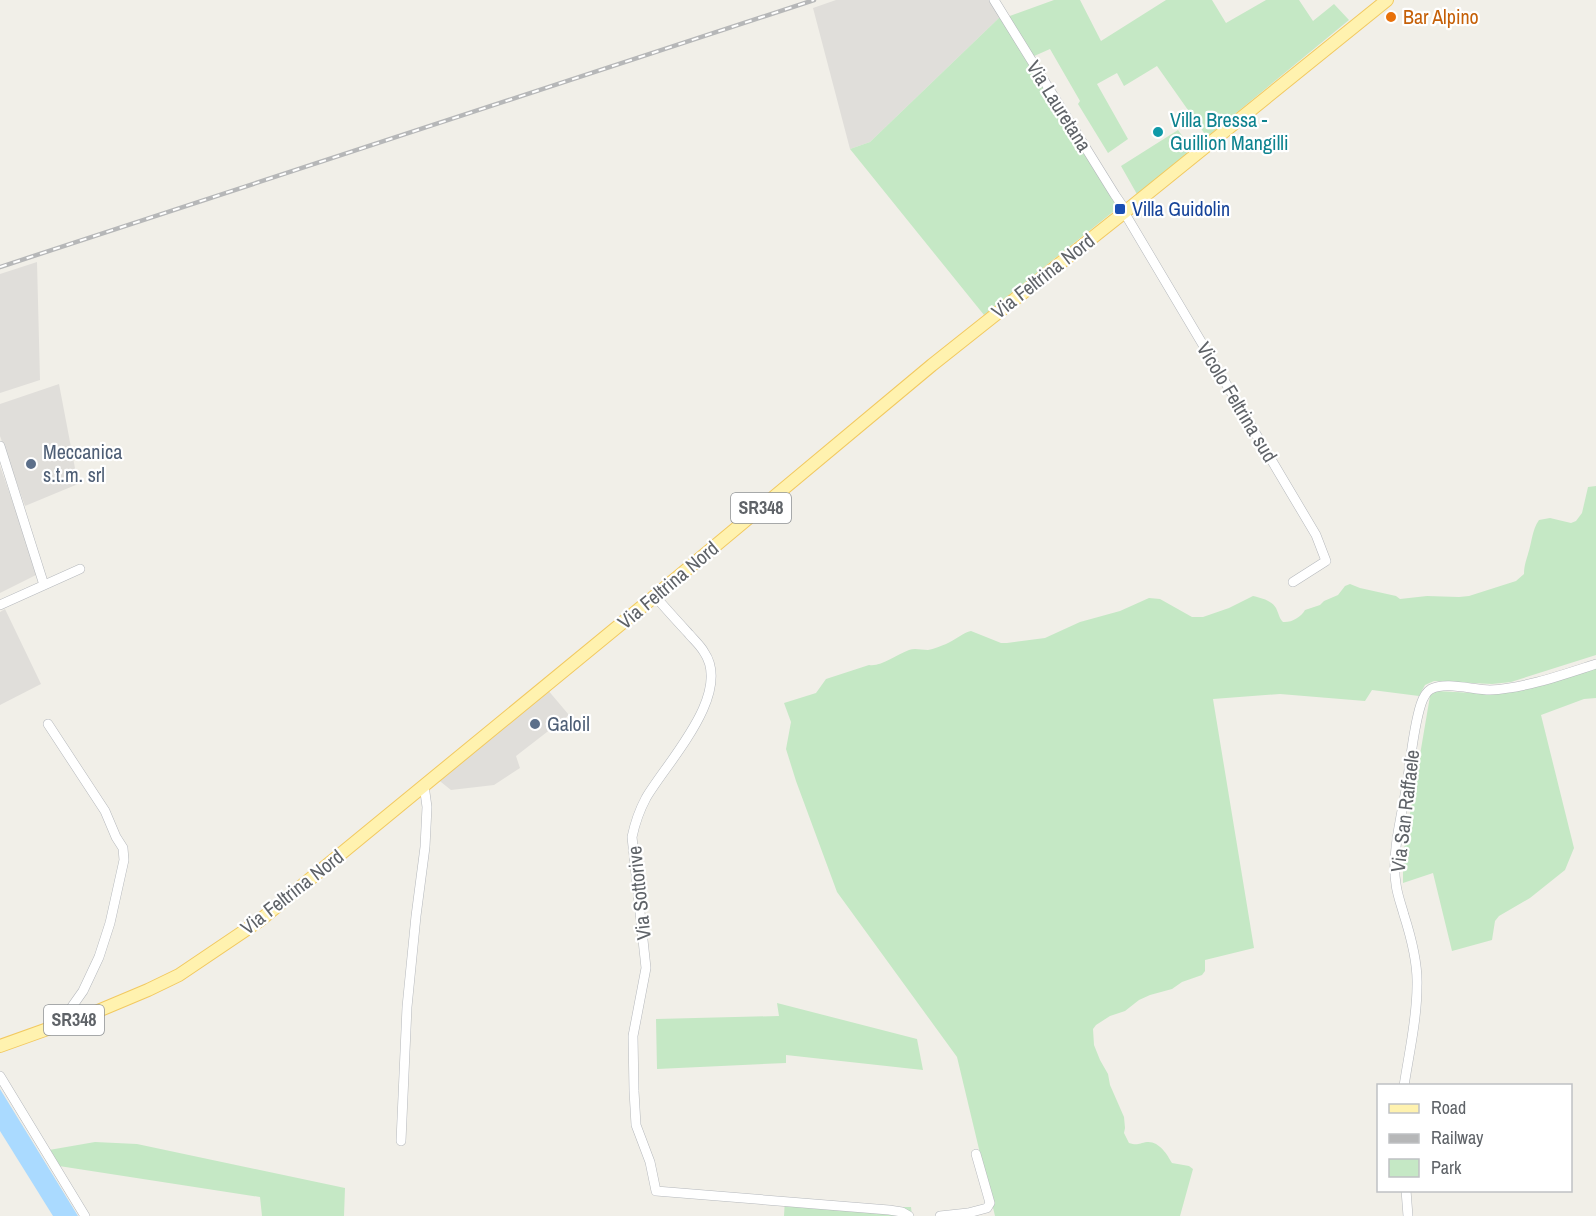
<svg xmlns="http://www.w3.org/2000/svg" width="1596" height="1216" viewBox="0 0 1596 1216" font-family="'Archivo Narrow',sans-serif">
	<rect width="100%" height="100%" fill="#f1efe8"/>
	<path fill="#e0deda" d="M 836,0 L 991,0 L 1001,16 L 870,142 L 850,149 L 813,8 Z
		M 37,262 L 40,380 L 0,393 L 0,274 Z
		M 59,384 L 78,484 L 25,506 L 0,436 L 0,404 Z
		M 0,466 L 38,574 L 0,593 Z
		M 5,609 L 41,684 L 0,705 L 0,612 Z
		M 547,689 L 569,715 L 516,756 L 520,768 L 494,785 L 451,790 L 436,778 Z"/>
	<path fill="#c5e8c5" d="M 1054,0 L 1080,0 L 1101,41 L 1166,0 L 1212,0 L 1226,23 L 1266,0 L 1299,0 L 1313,21 L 1334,4 L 1349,20 L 1207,137 L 1157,66 L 1124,86 L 1117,73 L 1097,84 L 1128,139 L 1108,153 L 1078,104 L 1080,101 L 1050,49 L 1032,57 L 1007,17 Z
		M 1001,16 L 1119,207 L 984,315 L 850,149 L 870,142 Z
		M 1178,130 L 1193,151 L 1138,196 L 1121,166 Z
		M 1596,486 L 1596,655 L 1511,682 L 1492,684 L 1434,681 L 1425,685 L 1419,696 L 1372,690 L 1365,701 L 1280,694 L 1213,699 L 1254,948 L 1205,960 L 1205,971 L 1202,975 L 1182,982 L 1172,989 L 1150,995 L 1139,1000 L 1125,1011 L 1110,1016 L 1096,1025 L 1093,1029 L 1094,1045 L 1100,1060 L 1108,1074 L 1110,1085 L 1124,1117 L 1125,1128 L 1124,1133 L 1129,1143 C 1138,1146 1139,1143 1147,1142 C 1159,1141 1167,1154 1172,1163 L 1189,1166 L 1193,1169 L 1180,1216 L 995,1216 L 957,1057 L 837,892 L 796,781 L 786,749 L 791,722 L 784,703 L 816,693 L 826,679 L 869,665 C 881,667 896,655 909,650 C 915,648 921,650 928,650 C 934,649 940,646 946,644 C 954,641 964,632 971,631 L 1001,643 L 1007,643 L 1045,638 L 1080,622 L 1120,611 L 1149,598 L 1160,599 L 1192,617 L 1203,617 L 1229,608 L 1253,596 C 1261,598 1271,600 1276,608 C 1279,614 1279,618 1283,622 C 1291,623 1301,617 1305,610 L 1320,605 L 1324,601 L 1338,595 L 1345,586 L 1350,584 L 1360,588 L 1396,596 L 1400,599 L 1427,596 L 1459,597 L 1469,596 L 1516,581 L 1524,574 C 1524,566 1526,561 1528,554 C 1532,542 1532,530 1539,520 L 1550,518 L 1571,523 L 1576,521 L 1582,513 L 1588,487 Z
		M 1596,665 L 1596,698 L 1584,699 L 1541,715 L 1574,848 L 1565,870 L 1530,898 L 1499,916 L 1495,921 L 1492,940 L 1452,951 L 1433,873 L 1403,883 L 1403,855 L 1430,696 L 1436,691 L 1492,694 L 1513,692 Z
		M 777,1003 L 917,1039 L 923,1070 L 786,1055 L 786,1063 L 657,1069 L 656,1019 L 779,1016 Z
		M 95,1142 L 137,1144 L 345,1188 L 344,1216 L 262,1216 L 260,1197 L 59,1166 L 49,1150 Z
		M 785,1199 L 886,1207 L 911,1207 L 912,1216 L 784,1216 Z"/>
	<path fill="#aadaff" d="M 0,1089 L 78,1216 L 53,1216 L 0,1131 Z"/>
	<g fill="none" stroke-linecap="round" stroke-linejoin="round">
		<defs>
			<path id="minor" d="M 994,0 L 1115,195 L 1126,211
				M 1124,212 L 1316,535 L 1326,561 L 1293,582
				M 0,446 L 44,585
				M 655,596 C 666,609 678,622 689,634 C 694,640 700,645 704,652 C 733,694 667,762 646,798 C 639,811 635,823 632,837 L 646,968 L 633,1036 L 634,1091 L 636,1125 L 650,1162 L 656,1191 L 889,1210 L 902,1212 L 909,1216
				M 0,605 L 80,569
				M 48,724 L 105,811 L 116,837 L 123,848 L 124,860 L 110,923 L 99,957 L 83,991 L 59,1025
				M 0,1076 L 85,1216
				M 1404,1086 C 1409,1053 1417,1019 1417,986 C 1418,963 1411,937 1404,915 C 1401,904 1397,894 1396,884 C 1391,855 1402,814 1407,784 C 1411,758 1413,729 1421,704 C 1423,698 1426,692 1431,689 C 1446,681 1473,690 1490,690 C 1526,688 1562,675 1596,664
				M 401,1141 L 407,1007 L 416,916 L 425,847 L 427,807 L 424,785
				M 1406,1190 L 1408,1216
				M 940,1216 L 968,1213 L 987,1208 L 990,1203 L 976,1154"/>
			<path id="major" d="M 0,1046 L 98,1011 L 148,990 L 179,975 L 259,921 L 655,596 L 932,365 L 1126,211 L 1387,0"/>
		</defs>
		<use href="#minor" stroke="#b5b8bc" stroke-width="10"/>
		<use href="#major" stroke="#f2c960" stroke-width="14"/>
		<use href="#minor" stroke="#fff" stroke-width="9"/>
		<use href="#major" stroke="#fff2af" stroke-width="12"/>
		<defs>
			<path id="rail" d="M 0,267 L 814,0"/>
		</defs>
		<use href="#rail" stroke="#b6b7b8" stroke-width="4.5"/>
		<use href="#rail" stroke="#fff" stroke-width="2" stroke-dasharray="7" stroke-linecap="butt"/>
	</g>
	<circle fill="#e8710a" stroke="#fff" stroke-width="2" cx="1391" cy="17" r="6"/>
	<circle fill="#0f9aa8" stroke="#fff" stroke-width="2" cx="1158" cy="132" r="6"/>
	<rect fill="#1a4fb4" stroke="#fff" stroke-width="2" x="1114" y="203" width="12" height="12" rx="3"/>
	<g fill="#5c6f8a" stroke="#fff" stroke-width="2">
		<circle cx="31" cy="464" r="6"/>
		<circle cx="535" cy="724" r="6"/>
	</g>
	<g text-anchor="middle" stroke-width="4.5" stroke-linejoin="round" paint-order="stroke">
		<g fill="#fff" stroke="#8f9295" stroke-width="1.5">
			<rect x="731" y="493" width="60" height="30" rx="4.5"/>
			<rect x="44" y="1005" width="60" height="30" rx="4.5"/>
		</g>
		<g font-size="18" font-weight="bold" fill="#5f6368">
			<text x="761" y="514">SR348</text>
			<text x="74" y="1026">SR348</text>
		</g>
		<g font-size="20" fill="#c56008" stroke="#fff" text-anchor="start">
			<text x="1403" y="24">Bar Alpino</text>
		</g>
		<g font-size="20" fill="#5f6368" stroke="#fff">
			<text transform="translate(1059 106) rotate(58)" y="7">Via Lauretana</text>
			<text transform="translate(1043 276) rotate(-38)" y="7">Via Feltrina Nord</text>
			<text transform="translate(1237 402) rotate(59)" y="7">Vicolo Feltrina sud</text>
			<text transform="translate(668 585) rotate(-40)" y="7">Via Feltrina Nord</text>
			<text transform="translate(1405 811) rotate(-83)" y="7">Via San Raffaele</text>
			<text transform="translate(292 892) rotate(-38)" y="7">Via Feltrina Nord</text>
			<text transform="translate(639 893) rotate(-96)" y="7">Via Sottorive</text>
		</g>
		<g font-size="20" fill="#0d838f" stroke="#fff" text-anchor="start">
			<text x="1170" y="127">Villa Bressa -<tspan x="1170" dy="23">Guillion Mangilli</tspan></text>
		</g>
		<g font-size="20" fill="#164399" stroke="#fff" text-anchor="start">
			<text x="1132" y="216">Villa Guidolin</text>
		</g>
		<g font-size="20" fill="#4e5e75" stroke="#fff" text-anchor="start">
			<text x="43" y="459">Meccanica<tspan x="43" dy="23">s.t.m. srl</tspan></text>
			<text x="547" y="731">Galoil</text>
		</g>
	</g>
	<rect x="1377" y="1084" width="195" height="108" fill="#ffffff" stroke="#bfc1c3" stroke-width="1.5"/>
	<rect x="1389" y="1104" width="30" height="9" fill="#fff2af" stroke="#bfc1c3" stroke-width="1.5"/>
	<text x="1431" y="1114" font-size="18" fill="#5f6368">Road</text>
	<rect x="1389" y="1134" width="30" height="9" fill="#b6b7b8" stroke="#bfc1c3" stroke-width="1.5"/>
	<text x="1431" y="1144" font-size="18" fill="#5f6368">Railway</text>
	<rect x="1389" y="1159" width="30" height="18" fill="#c5e8c5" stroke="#bfc1c3" stroke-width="1.5"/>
	<text x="1431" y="1174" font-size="18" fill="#5f6368">Park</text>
</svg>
